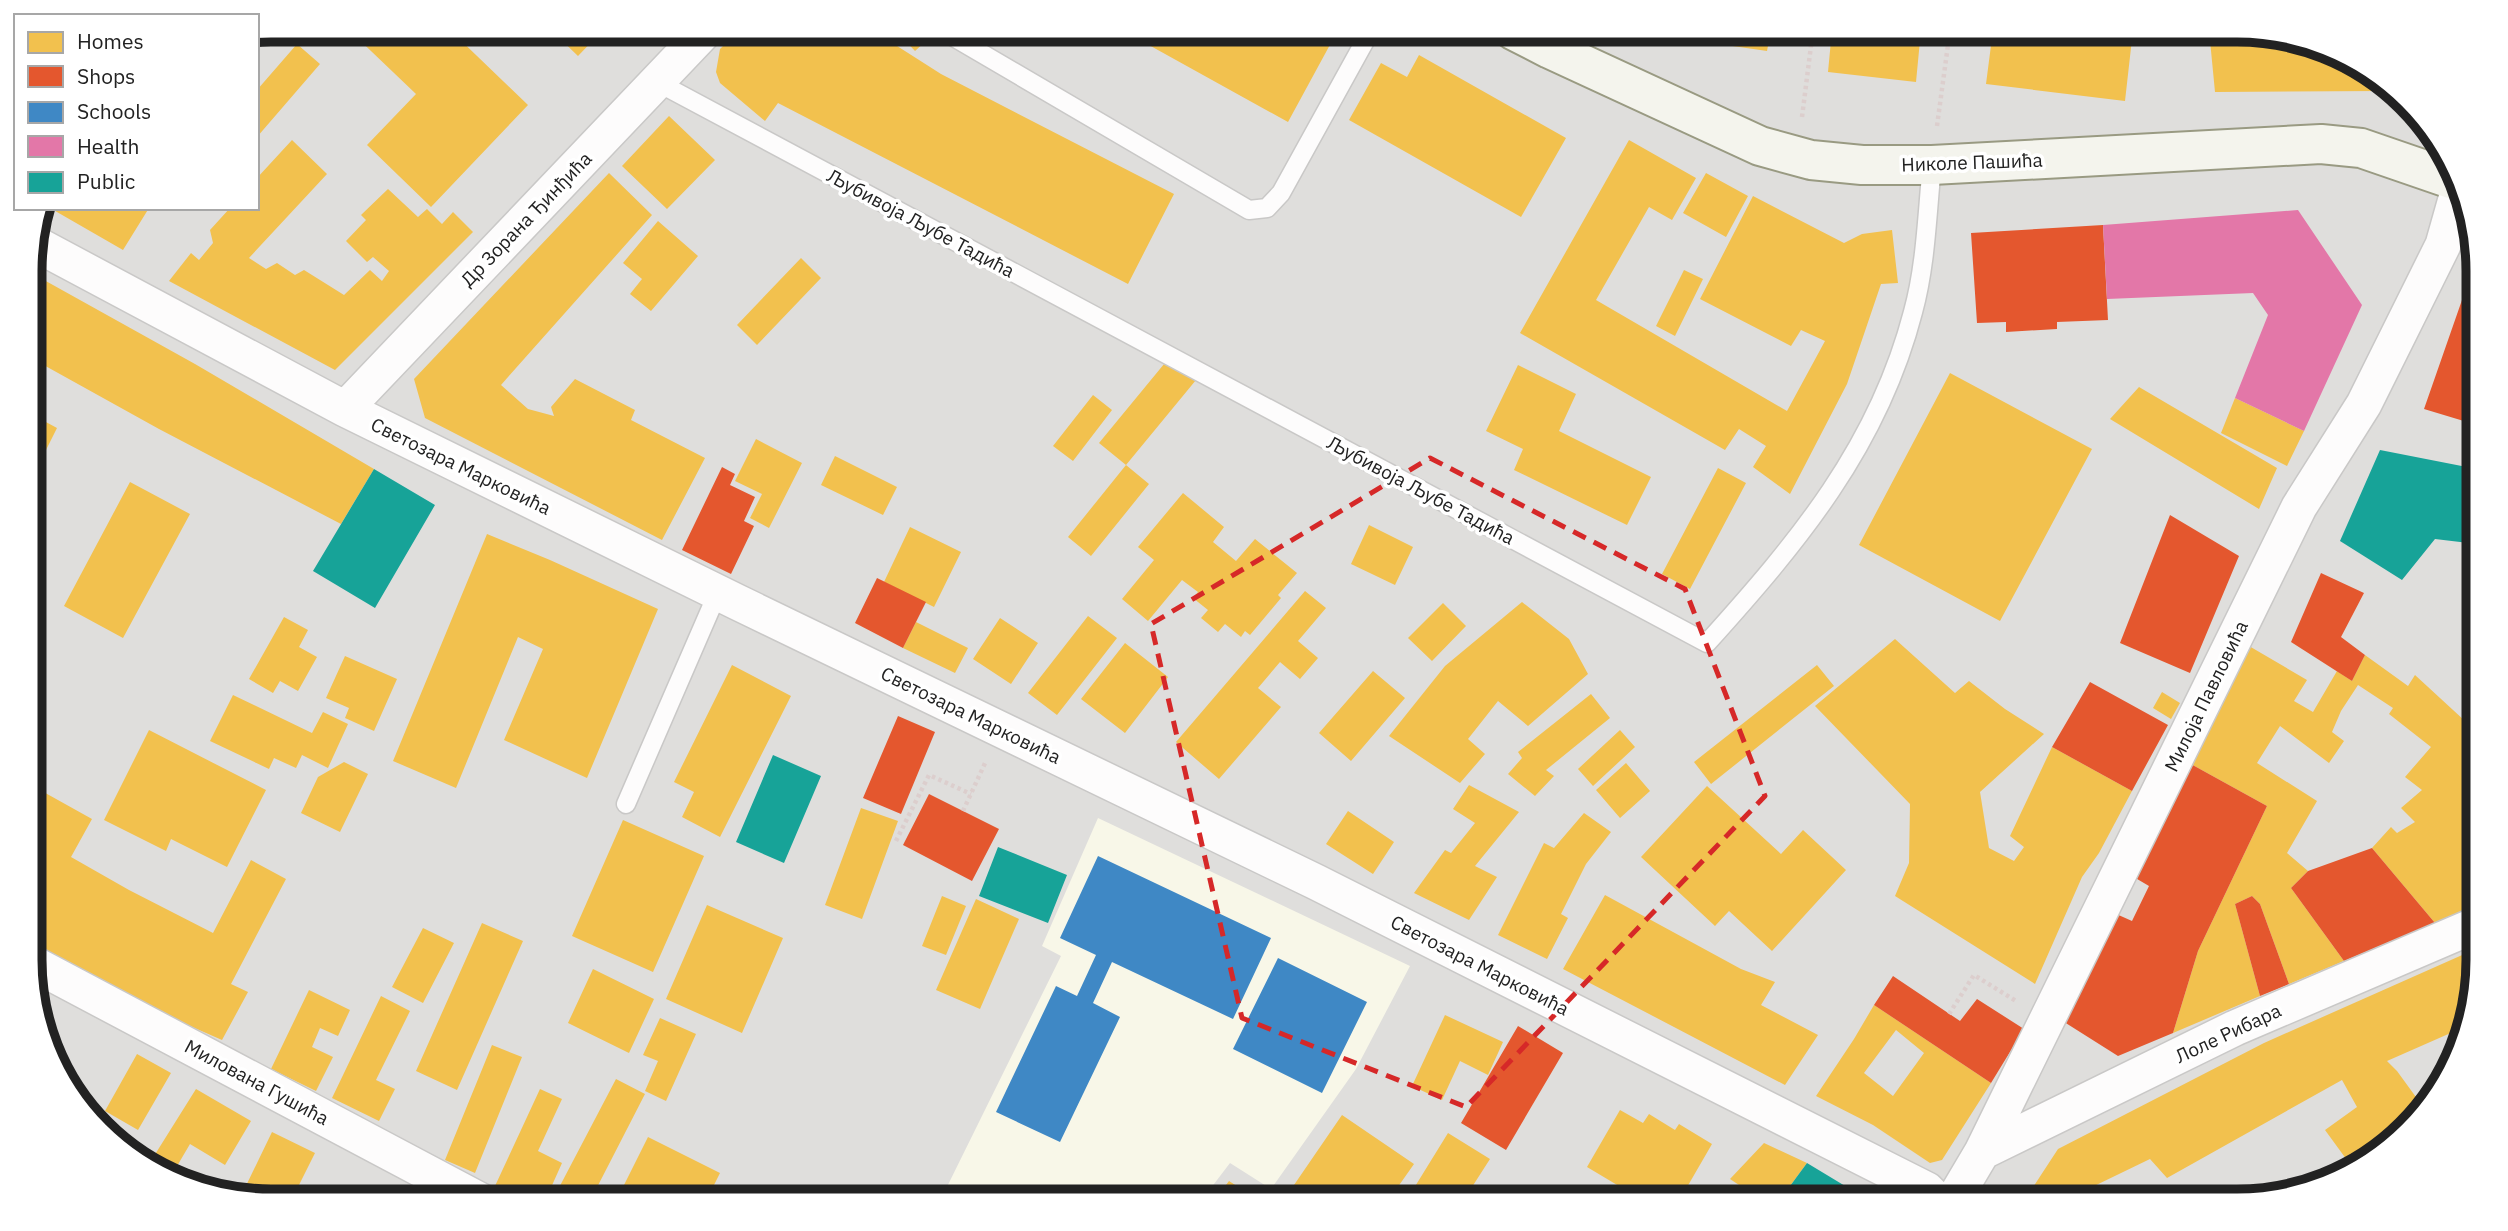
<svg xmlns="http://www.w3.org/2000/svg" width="2508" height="1231" viewBox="0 0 2508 1231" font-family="'IBM Plex Sans',sans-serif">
	<rect width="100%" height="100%" fill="#f0eeeb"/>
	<path fill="#dfdedc" d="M 271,30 L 2237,30 L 2343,54 L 2437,137 L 2476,240 L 2478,960 L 2454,1066 L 2371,1160 L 2252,1201 L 271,1201 L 165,1177 L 79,1106 L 32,992 L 30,255 L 43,208 L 257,208 L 257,33 Z"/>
	<path fill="#f8f7e8" d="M 1098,818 L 1410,966 L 1356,1069 L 1271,1189 L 1230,1163 L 1201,1201 L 940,1201 L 1061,956 L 1042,946 Z"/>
	<path fill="#e2e1e5" d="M 2414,117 L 2437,137 L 2440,144 L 2413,135 Z"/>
	<path fill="#f2c14e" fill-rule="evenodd" d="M 349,30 L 450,30 L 528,105 L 431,207 L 367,145 L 416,94 Z
		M 551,30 L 603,30 L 578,56 Z
		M 753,30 L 872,30 L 941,74 L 1174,194 L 1128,284 L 778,103 L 765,121 L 720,83 L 716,72 L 720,49 L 734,35 L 739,41 Z
		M 895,30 L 938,30 L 915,51 Z
		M 1131,30 L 1338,30 L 1288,122 L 1129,34 Z
		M 1651,30 L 1771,30 L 1767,51 L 1650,34 Z
		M 1832,30 L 1921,30 L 1916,82 L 1828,72 Z
		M 1993,30 L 2133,30 L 2125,101 L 1986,84 Z
		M 2209,30 L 2237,30 L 2343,54 L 2384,91 L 2215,92 Z
		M 297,44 L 320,64 L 257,137 L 257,90 Z
		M 1419,55 L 1566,138 L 1521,217 L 1349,120 L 1381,63 L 1407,77 Z
		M 669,116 L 715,160 L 667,209 L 622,166 Z
		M 292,140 L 327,174 L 249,258 L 266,269 L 277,263 L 295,275 L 304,270 L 344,295 L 370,270 L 382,281 L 389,271 L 373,257 L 367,262 L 346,241 L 366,220 L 361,215 L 388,189 L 418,217 L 427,209 L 442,224 L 453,212 L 473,232 L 335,370 L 169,281 L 191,253 L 199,260 L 213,243 L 210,230 L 230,208 L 257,208 L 257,178 Z
		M 1629,140 L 1696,178 L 1672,220 L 1649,207 L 1596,300 L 1787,411 L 1825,341 L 1801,330 L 1791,346 L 1700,299 L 1753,196 L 1844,243 L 1862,234 L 1892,230 L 1898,283 L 1881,284 L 1847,384 L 1790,494 L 1753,467 L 1766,446 L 1739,429 L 1725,450 L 1520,333 Z
		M 609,173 L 652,215 L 501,385 L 528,409 L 554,416 L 551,407 L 575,379 L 635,410 L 631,420 L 705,458 L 662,540 L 425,418 L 414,379 Z
		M 1706,173 L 1748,196 L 1726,237 L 1683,213 Z
		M 50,208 L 149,208 L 123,250 Z
		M 658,221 L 698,256 L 651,311 L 630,294 L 642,279 L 623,263 Z
		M 801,258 L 821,278 L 757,345 L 737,325 Z
		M 1684,270 L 1703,279 L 1675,336 L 1656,326 Z
		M 44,280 L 195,364 L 374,469 L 341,524 L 159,429 L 31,358 L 30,305 Z
		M 1169,358 L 1196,380 L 1126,465 L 1149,484 L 1091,556 L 1068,537 L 1126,465 L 1099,443 Z
		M 1518,365 L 1576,394 L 1559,431 L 1651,477 L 1627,525 L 1514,470 L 1523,449 L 1486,431 Z
		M 1950,373 L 2092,449 L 2000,621 L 1859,545 Z
		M 2139,387 L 2277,468 L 2259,509 L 2110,419 Z
		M 1093,395 L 1112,410 L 1073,461 L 1053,446 Z
		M 2235,398 L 2304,431 L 2287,466 L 2221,433 Z
		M 31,414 L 57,428 L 35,472 L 31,470 Z
		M 756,439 L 802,463 L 769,528 L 750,518 L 762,494 L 735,481 Z
		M 835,456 L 897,487 L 883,515 L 821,485 Z
		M 1718,468 L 1746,483 L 1690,589 L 1662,574 Z
		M 130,482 L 190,514 L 123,638 L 64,606 Z
		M 1183,493 L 1224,527 L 1213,542 L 1236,561 L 1255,539 L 1297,573 L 1278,595 L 1281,598 L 1250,635 L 1245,631 L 1241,637 L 1225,624 L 1218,632 L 1201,618 L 1208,610 L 1193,598 L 1198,592 L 1182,580 L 1148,621 L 1122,599 L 1154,560 L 1138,547 Z
		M 1369,525 L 1413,547 L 1395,585 L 1351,564 Z
		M 910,527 L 961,552 L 934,607 L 884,582 Z
		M 487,534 L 550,560 L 658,609 L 587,778 L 504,740 L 543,649 L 518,637 L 456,788 L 393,761 Z
		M 1305,591 L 1326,608 L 1298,641 L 1318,658 L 1300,679 L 1280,662 L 1258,688 L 1281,707 L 1219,779 L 1176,742 Z
		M 1522,602 L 1569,639 L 1588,674 L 1528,726 L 1498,701 L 1468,739 L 1485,754 L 1460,783 L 1389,736 L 1445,666 Z
		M 1443,603 L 1466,626 L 1432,661 L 1408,638 Z
		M 1088,616 L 1117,638 L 1057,715 L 1028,693 Z
		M 284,617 L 308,630 L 299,647 L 317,657 L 298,691 L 280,681 L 273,693 L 249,679 Z
		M 1000,618 L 1038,643 L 1011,684 L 973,659 Z
		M 916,622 L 968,648 L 955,673 L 903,648 Z
		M 1895,639 L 1955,693 L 1969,681 L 2005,709 L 2044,734 L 1980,792 L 1989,848 L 2014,861 L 2024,847 L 2010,836 L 2052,747 L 2132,791 L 2099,853 L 2082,877 L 2035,984 L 1895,896 L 1909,863 L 1910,804 L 1815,706 Z
		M 2477,639 L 2477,660 L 2467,653 Z
		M 1125,643 L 1168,677 L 1125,733 L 1081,699 Z
		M 2249,646 L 2307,680 L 2294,701 L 2313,712 L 2337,671 L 2352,681 L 2365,655 L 2408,686 L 2415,675 L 2478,733 L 2478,808 L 2463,828 L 2478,843 L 2478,905 L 2435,923 L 2372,848 L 2391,827 L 2397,833 L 2415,822 L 2401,808 L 2422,790 L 2405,777 L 2431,747 L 2389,714 L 2393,708 L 2358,685 L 2341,711 L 2332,732 L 2344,741 L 2329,763 L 2280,726 L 2257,763 L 2317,801 L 2287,853 L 2308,871 L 2291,888 L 2344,961 L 2289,984 L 2260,904 L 2252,896 L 2235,904 L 2260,996 L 2173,1033 L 2198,951 L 2267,806 L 2189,763 Z
		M 345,656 L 397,679 L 374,731 L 345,718 L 349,708 L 326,698 Z
		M 732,665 L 791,696 L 720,837 L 682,817 L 694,792 L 674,782 Z
		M 1817,665 L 1834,686 L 1711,784 L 1694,762 Z
		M 1373,671 L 1405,698 L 1351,761 L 1319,733 Z
		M 2162,692 L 2180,703 L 2171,719 L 2153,708 Z
		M 1591,694 L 1610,718 L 1546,770 L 1554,776 L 1535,796 L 1508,774 L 1522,758 L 1518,752 Z
		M 233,695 L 312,733 L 323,712 L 348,724 L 328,768 L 302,755 L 296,768 L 274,758 L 269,769 L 210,741 Z
		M 149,730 L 266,790 L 227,867 L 171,839 L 166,851 L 104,820 Z
		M 1620,730 L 1635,747 L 1593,786 L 1578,769 Z
		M 344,762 L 368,774 L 340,832 L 301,813 L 318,777 Z
		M 1626,763 L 1650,791 L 1620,818 L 1596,790 Z
		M 31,785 L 92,819 L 71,857 L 129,890 L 213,933 L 251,860 L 286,879 L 231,984 L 248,992 L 222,1040 L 165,1015 L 32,942 Z
		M 1469,785 L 1519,812 L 1475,866 L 1497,877 L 1469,920 L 1414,893 L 1445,850 L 1451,853 L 1475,823 L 1453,809 Z
		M 1707,786 L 1781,854 L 1803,830 L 1846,870 L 1772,951 L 1729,911 L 1715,926 L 1641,857 Z
		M 861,808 L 898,821 L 862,919 L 825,905 Z
		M 1348,811 L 1394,842 L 1373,874 L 1326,844 Z
		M 1584,813 L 1611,832 L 1586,864 L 1561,914 L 1568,918 L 1547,959 L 1498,935 L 1544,843 L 1554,848 Z
		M 623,820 L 704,856 L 653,972 L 572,936 Z
		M 1605,895 L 1741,969 L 1775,982 L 1761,1005 L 1818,1035 L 1785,1085 L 1563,969 Z
		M 942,896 L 966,906 L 946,955 L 922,946 Z
		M 976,899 L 1019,919 L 980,1009 L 936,990 Z
		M 707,905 L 783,938 L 742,1033 L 666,999 Z
		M 482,923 L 523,941 L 457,1090 L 416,1071 Z
		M 423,928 L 454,943 L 423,1003 L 392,987 Z
		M 2478,948 L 2478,960 L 2462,1028 L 2387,1061 L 2397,1071 L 2421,1104 L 2371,1160 L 2352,1167 L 2325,1130 L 2357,1107 L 2342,1080 L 2167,1178 L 2150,1159 L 2088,1189 L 2079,1201 L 2024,1201 L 2058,1149 L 2264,1043 Z
		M 593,969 L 654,999 L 629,1053 L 568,1023 Z
		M 309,990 L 350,1010 L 338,1036 L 320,1028 L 312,1047 L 333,1057 L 316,1091 L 271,1069 Z
		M 381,996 L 410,1011 L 376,1080 L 395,1089 L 379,1121 L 332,1098 Z
		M 1874,1005 L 1991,1083 L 1942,1160 L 1930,1163 L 1873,1125 L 1816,1096 L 1854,1039 ZM 1896,1030 L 1924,1053 L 1893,1096 L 1864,1073 Z
		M 1445,1015 L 1503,1042 L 1488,1075 L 1460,1061 L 1442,1100 L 1412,1086 Z
		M 660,1018 L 696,1034 L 666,1101 L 645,1091 L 658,1061 L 643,1055 Z
		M 2459,1044 L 2454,1066 L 2453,1067 L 2450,1048 Z
		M 492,1045 L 522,1057 L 475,1173 L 445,1160 Z
		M 137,1054 L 171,1073 L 138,1130 L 105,1111 Z
		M 616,1079 L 645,1094 L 590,1201 L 552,1201 Z
		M 196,1089 L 251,1121 L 225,1165 L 190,1144 L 170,1178 L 165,1177 L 149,1164 Z
		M 540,1089 L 562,1099 L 538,1151 L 562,1163 L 545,1201 L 527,1201 L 495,1186 Z
		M 1620,1110 L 1643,1123 L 1649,1114 L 1675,1130 L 1679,1124 L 1712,1144 L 1679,1201 L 1644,1201 L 1587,1167 Z
		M 1342,1115 L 1414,1164 L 1388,1201 L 1283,1201 Z
		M 272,1132 L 315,1153 L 291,1201 L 271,1201 L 242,1194 Z
		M 1448,1133 L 1490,1159 L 1463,1201 L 1406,1201 Z
		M 648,1137 L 720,1173 L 706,1201 L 616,1201 Z
		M 1764,1143 L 1807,1163 L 1779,1201 L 1732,1201 L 1742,1187 L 1730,1179 Z
		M 1229,1181 L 1260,1201 L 1214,1201 Z
		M 1567,1185 L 1588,1199 L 1587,1201 L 1556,1201 Z
		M 2200,1191 L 2224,1201 L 2197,1201 Z"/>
	<path fill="#e4572e" d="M 2103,225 L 2108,320 L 2057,322 L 2057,329 L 2006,332 L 2006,322 L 1977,323 L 1971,233 Z
		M 2476,274 L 2477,425 L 2424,409 L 2470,277 Z
		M 722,467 L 735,474 L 730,485 L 755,497 L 744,521 L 754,526 L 731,574 L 682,550 Z
		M 2170,515 L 2239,556 L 2190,673 L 2120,643 Z
		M 2321,573 L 2364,593 L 2341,637 L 2365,655 L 2352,681 L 2291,642 Z
		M 877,578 L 926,602 L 903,648 L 855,623 Z
		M 2090,682 L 2168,725 L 2132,791 L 2052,747 Z
		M 898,716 L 935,732 L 901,814 L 863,798 Z
		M 2189,763 L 2267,806 L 2198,951 L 2173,1033 L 2118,1056 L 2061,1020 L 2114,913 L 2132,921 L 2149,886 L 2132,876 Z
		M 929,794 L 999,829 L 972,881 L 903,845 Z
		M 2372,848 L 2435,923 L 2344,961 L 2291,888 L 2308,871 Z
		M 2252,896 L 2260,904 L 2289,984 L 2260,996 L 2235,904 Z
		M 1893,976 L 1960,1021 L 1977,999 L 2024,1029 L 1991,1083 L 1874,1005 Z
		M 1518,1026 L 1563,1053 L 1506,1150 L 1461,1123 Z"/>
	<path fill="#3f88c5" d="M 1098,856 L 1271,938 L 1233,1019 L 1112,962 L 1093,1003 L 1120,1017 L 1060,1142 L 996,1112 L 1056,986 L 1077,996 L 1096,955 L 1060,938 Z
		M 1278,958 L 1367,1002 L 1322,1093 L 1233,1049 Z"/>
	<path fill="#e377a8" d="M 2298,210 L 2362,305 L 2304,431 L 2235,398 L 2268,315 L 2253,293 L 2107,299 L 2103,225 Z"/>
	<path fill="#17a398" d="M 2380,450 L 2477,469 L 2477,544 L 2435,539 L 2402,580 L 2340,541 Z
		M 374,469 L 435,505 L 375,608 L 313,571 Z
		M 773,755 L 821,776 L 784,863 L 736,842 Z
		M 998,847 L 1067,875 L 1048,923 L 979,896 Z
		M 1807,1163 L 1870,1201 L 1779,1201 Z"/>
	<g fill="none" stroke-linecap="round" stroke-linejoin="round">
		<defs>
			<path id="lane" d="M 952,36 L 1249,210 L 1267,208 L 1281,193 L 1371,30
				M 657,82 L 1707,643 C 1798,542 1878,447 1913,312 C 1926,265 1927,214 1932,165
				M 626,804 L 718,592"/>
			<path id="street" d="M 34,243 L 345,409 L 737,602 L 1316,882 L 1927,1190 L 1938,1201
				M 345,409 L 706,30
				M 32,963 L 481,1201
				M 1982,1152 L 2235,1028 L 2478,924
				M 1953,1201 L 1982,1152 L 2299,507 L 2364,404 L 2443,245 L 2458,192"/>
			<path id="secondary" d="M 1513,30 L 1550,49 L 1760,146 L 1811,160 L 1862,165 L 1932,165 L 2321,144 L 2361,148 L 2454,180"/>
		</defs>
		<use href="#lane" stroke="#c9c8c7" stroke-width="21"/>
		<use href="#street" stroke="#c9c8c7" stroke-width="38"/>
		<use href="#secondary" stroke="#999a82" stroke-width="42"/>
		<path stroke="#dccecd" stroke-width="4.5" stroke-dasharray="3.5 3.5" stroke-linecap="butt" d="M 1629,45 L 1631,30
			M 1802,117 L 1813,30
			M 1937,126 L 1950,30
			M 963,811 L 986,761
			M 896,841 L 929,775 L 971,794
			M 1949,1014 L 1974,975 L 2016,1001"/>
		<use href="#lane" stroke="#fdfcfc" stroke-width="18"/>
		<use href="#street" stroke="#fdfcfc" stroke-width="35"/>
		<use href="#secondary" stroke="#f4f4ed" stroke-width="38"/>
	</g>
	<path fill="none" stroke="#d62828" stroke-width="5" stroke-dasharray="14 9" stroke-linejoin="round" d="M 1430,458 L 1685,589 L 1765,796 L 1466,1107 L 1242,1018 L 1151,624 Z"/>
	<g text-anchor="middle" stroke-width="7" stroke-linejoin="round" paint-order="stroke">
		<g font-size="19" fill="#222" stroke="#fff">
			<text transform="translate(1972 162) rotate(-2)" y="7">Николе Пашића</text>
			<text transform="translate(526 219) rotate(-46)" y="7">Др Зорана Ђинђића</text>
			<text transform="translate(921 223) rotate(28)" y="7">Љубивоја Љубе Тадића</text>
			<text transform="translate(461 466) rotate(26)" y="7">Светозара Марковића</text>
			<text transform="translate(1421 490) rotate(28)" y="7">Љубивоја Љубе Тадића</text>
			<text transform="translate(2206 696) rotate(-64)" y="7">Милоја Павловића</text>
			<text transform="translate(971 715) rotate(26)" y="7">Светозара Марковића</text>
			<text transform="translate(1480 965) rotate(27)" y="7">Светозара Марковића</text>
			<text transform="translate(2228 1033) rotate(-25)" y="7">Лоле Рибара</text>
			<text transform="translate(257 1082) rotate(28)" y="7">Милована Гушића</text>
		</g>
	</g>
	<path d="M0 0H2508V1231H0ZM271 42H2237A229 229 0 0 1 2466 271V960A229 229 0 0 1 2237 1189H271A229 229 0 0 1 42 960V271A229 229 0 0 1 271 42Z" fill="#fff" fill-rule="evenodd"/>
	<path fill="none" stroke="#222" stroke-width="9" d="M271 42H2237A229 229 0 0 1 2466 271V960A229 229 0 0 1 2237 1189H271A229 229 0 0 1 42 960V271A229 229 0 0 1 271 42Z"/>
	<rect x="14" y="14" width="245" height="196" fill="#ffffff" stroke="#a7a7a7" stroke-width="2"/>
	<rect x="28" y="32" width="35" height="21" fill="#f2c14e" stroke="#a7a7a7" stroke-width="2"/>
	<text x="77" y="49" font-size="21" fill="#222222">Homes</text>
	<rect x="28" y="66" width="35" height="21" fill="#e4572e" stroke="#a7a7a7" stroke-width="2"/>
	<text x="77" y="84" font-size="21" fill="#222222">Shops</text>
	<rect x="28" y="102" width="35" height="21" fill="#3f88c5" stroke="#a7a7a7" stroke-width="2"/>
	<text x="77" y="119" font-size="21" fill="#222222">Schools</text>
	<rect x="28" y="136" width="35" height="21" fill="#e377a8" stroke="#a7a7a7" stroke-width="2"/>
	<text x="77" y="154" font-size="21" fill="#222222">Health</text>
	<rect x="28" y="172" width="35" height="21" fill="#17a398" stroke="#a7a7a7" stroke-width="2"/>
	<text x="77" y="189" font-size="21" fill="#222222">Public</text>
</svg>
